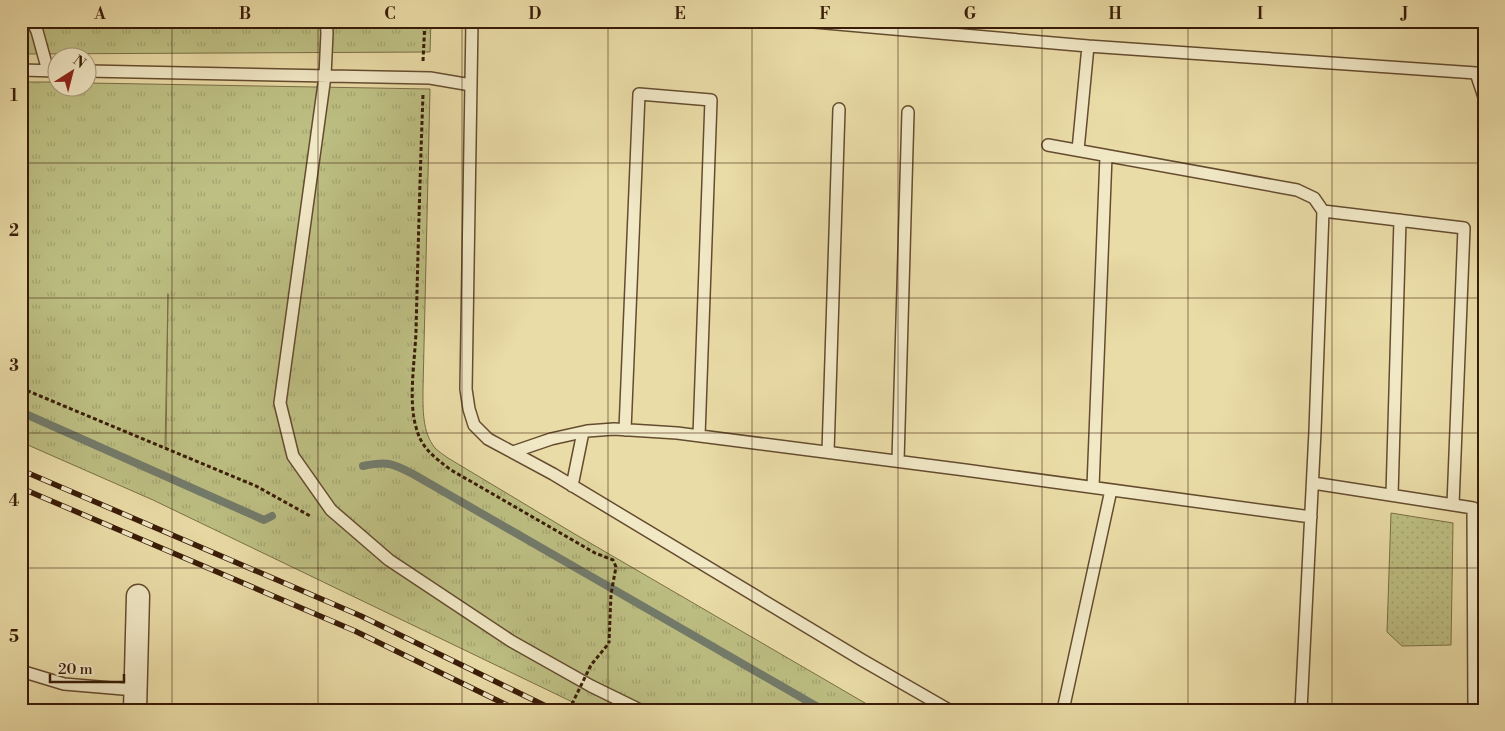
<svg xmlns="http://www.w3.org/2000/svg" width="1505" height="731" viewBox="0 0 1505 731" font-family="'Libre Bodoni',serif">
	<defs>
		<pattern id="grass-tufts" width="24" height="20" patternUnits="userSpaceOnUse" patternTransform="scale(1.25)"><rect width="24" height="20" fill="#bdbf83"/><path d="M3 7l-1-3M5 7V3M7 7l1-3M15 17l-1-3M17 17v-4M19 17l1-3" fill="none" stroke="#a3a470"/></pattern>
		<pattern id="park-dots" width="8" height="8" patternUnits="userSpaceOnUse" patternTransform="scale(1.25)"><rect width="8" height="8" fill="#bdbf83"/><path d="M2 2h.1M6 6h.1" fill="none" stroke="#a3a470" stroke-width="1.8" stroke-linecap="round"/></pattern>
	</defs>
	<rect width="100%" height="100%" fill="#eadca7"/>
	<filter id="stains"><feTurbulence type="fractalNoise" baseFrequency=".004" numOctaves="4"/><feColorMatrix values="0 0 0 0 .2 0 0 0 0 .09 0 0 0 0 .02 0 0 0 .5 -.17"/></filter>
	<radialGradient id="worn" r=".72"><stop offset=".6" stop-color="#630" stop-opacity="0"/><stop offset="1" stop-color="#630" stop-opacity=".3"/></radialGradient>
	<path fill="url(#grass-tufts)" stroke="#7b6e45" fill-rule="evenodd" d="M 21,21 L 431,21 L 430,52 L 21,54 Z
		M 21,82 L 57,82 L 58,88 L 88,88 L 88,83 L 430,89 L 423,389 C 423,409 422,432 435,448 C 439,452 444,455 448,458 L 573,533 L 877,710 L 589,710 L 153,500 L 21,442 ZM 168,294 L 166,448 L 165,448 Z"/>
	<path fill="url(#park-dots)" stroke="#7b6e45" d="M 1391,513 L 1453,523 L 1451,645 L 1402,646 L 1387,632 Z"/>
	<g fill="none" stroke-linecap="round" stroke-linejoin="round">
		<path stroke="#727b6b" stroke-width="8" d="M 21,412 L 264,520 L 272,516
			M 363,466 C 387,461 392,463 413,474 L 823,710"/>
		<defs>
			<path id="lane" d="M 32,21 L 37,31 L 48,71
				M 326,21 L 327,33 L 325,76 L 280,403 L 293,456 L 331,510 L 389,560 L 511,641 L 591,686 L 640,710
				M 472,21 L 466,389 L 469,409 L 474,425 L 488,439 L 553,474 L 862,660 L 949,710
				M 803,21 L 1088,46
				M 21,70 L 58,71
				M 88,71 L 430,78 L 471,85
				M 1048,145 L 1297,190 L 1314,198 L 1323,211 L 1315,431 L 1301,710
				M 1078,150 L 1088,46 L 1476,73 L 1484,97
				M 1323,211 L 1464,228 L 1453,505
				M 625,430 L 639,94 L 711,100 L 699,436
				M 513,452 L 551,439 L 587,431 L 614,429 L 677,433 L 965,470 L 1311,517
				M 828,452 L 839,109
				M 898,461 L 908,112
				M 1313,483 L 1473,508 L 1474,710
				M 572,486 L 583,432
				M 1093,487 L 1106,156
				M 1392,495 L 1400,220
				M 21,671 L 64,684 L 135,690
				M 1063,710 L 1111,490"/>
			<path id="street" d="M 135,710 L 138,596"/>
		</defs>
		<use href="#lane" stroke="#654c2f" stroke-width="14"/>
		<use href="#street" stroke="#654c2f" stroke-width="25"/>
		<path stroke="#391c07" stroke-width="3" stroke-dasharray="4 2.5" stroke-linecap="butt" d="M 423,61 L 425,21
			M 423,95 C 420,174 418,252 416,331 C 415,360 408,400 416,427 C 421,448 434,457 451,470 L 595,553 L 613,560 L 616,567 L 611,594 L 609,643
			M 21,388 L 256,486 L 312,517"/>
		<use href="#lane" stroke="#f1e8c6" stroke-width="11"/>
		<use href="#street" stroke="#f1e8c6" stroke-width="22"/>
		<defs>
			<path id="rail" d="M 21,470 L 361,616 L 554,710
				M 21,488 L 355,631 L 517,710"/>
		</defs>
		<use href="#rail" stroke="#391c07" stroke-width="5.5"/>
		<use href="#rail" stroke="#f1e8c6" stroke-width="4" stroke-dasharray="11" stroke-linecap="butt"/>
		<path stroke="#391c07" stroke-width="3" stroke-dasharray="4 2.5" stroke-linecap="butt" d="M 569,710 L 591,665 L 609,643"/>
	</g>
	<path fill="none" stroke="#391c07" stroke-width="1" stroke-opacity="0.55" d="M 172,21 L 172,710M 318,21 L 318,710M 462,21 L 462,710M 608,21 L 608,710M 752,21 L 752,710M 898,21 L 898,710M 1042,21 L 1042,710M 1188,21 L 1188,710M 1332,21 L 1332,710M 21,163 L 1484,163M 21,298 L 1484,298M 21,433 L 1484,433M 21,568 L 1484,568"/>
	<rect width="1505" height="731" fill="none" stroke="#eadca7" stroke-width="55"/>
	<g transform="translate(72 72) rotate(36)"><circle r="24" fill="#f1e8c6" stroke="#a7967a"/>
	<path d="M0-4L9 19L0 12L-9 19Z" fill="#8f2418"/>
	<text y="-8" font-size="14" font-weight="bold" text-anchor="middle" fill="#391c07">N</text>
	</g>
	<path d="M50 674v8h74v-8" fill="none" stroke="#391c07" stroke-width="2.5"/>
	<text x="58" y="674" font-size="15" fill="#391c07" stroke="#f1e8c6" stroke-width="4" paint-order="stroke">20 m</text>
	<rect x="28" y="28" width="1450" height="676" fill="none" stroke="#391c07" stroke-width="2"/>
	<g font-size="16" text-anchor="middle" font-weight="bold" fill="#391c07">
		<text x="100" y="19">A</text>
		<text x="245" y="19">B</text>
		<text x="390" y="19">C</text>
		<text x="535" y="19">D</text>
		<text x="680" y="19">E</text>
		<text x="825" y="19">F</text>
		<text x="970" y="19">G</text>
		<text x="1115" y="19">H</text>
		<text x="1260" y="19">I</text>
		<text x="1405" y="19">J</text>
		<text x="14" y="101">1</text>
		<text x="14" y="236">2</text>
		<text x="14" y="371">3</text>
		<text x="14" y="506">4</text>
		<text x="14" y="642">5</text>
	</g>
	<rect width="100%" height="100%" filter="url(#stains)"/>
	<rect width="100%" height="100%" fill="url(#worn)"/>
</svg>
